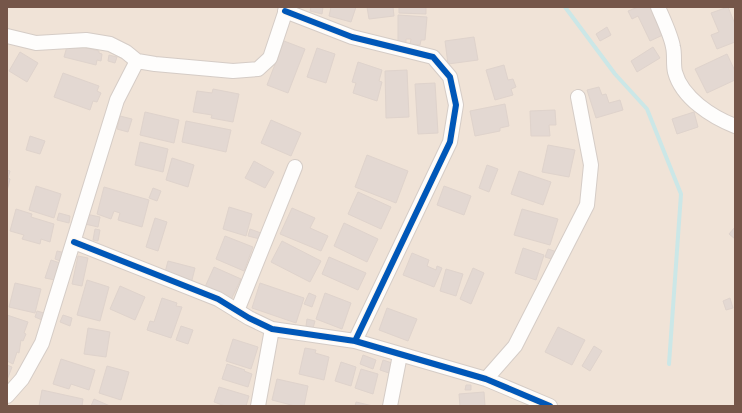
<svg xmlns="http://www.w3.org/2000/svg" width="742" height="413" viewBox="0 0 742 413" font-family="'Noto Sans',sans-serif">
	<rect width="100%" height="100%" fill="#f6f0ea"/>
	<path fill="#f0e3d7" d="M 7,7 L 735,7 L 735,406 L 7,406 Z"/>
	<g fill="none" stroke-linecap="round" stroke-linejoin="round">
		<path stroke="#cbe7e7" stroke-width="4" d="M 565,7 L 615,74 L 647,109 L 681,194 L 669,364"/>
	</g>
	<path fill="#e3d8d2" stroke="#dfd3cc" d="M 311,7 L 323,7 L 322,14 L 310,11 Z
		M 331,7 L 356,7 L 351,22 L 329,16 Z
		M 367,7 L 393,7 L 394,16 L 369,19 Z
		M 399,7 L 426,7 L 426,14 L 399,13 Z
		M 638,7 L 652,7 L 665,34 L 650,41 L 638,16 L 632,19 L 628,11 Z
		M 728,7 L 735,24 L 735,42 L 717,49 L 711,35 L 719,32 L 711,13 Z
		M 398,15 L 427,17 L 425,40 L 421,40 L 420,45 L 410,45 L 411,39 L 406,39 L 406,43 L 398,43 Z
		M 607,27 L 611,35 L 600,41 L 596,34 Z
		M 474,37 L 478,60 L 448,64 L 445,41 Z
		M 284,41 L 305,49 L 288,93 L 267,85 Z
		M 68,43 L 99,51 L 99,53 L 102,54 L 101,61 L 97,60 L 96,65 L 64,57 Z
		M 653,47 L 660,58 L 637,72 L 631,61 Z
		M 317,48 L 335,54 L 326,83 L 307,77 Z
		M 20,52 L 38,63 L 27,82 L 9,71 Z
		M 727,54 L 735,71 L 735,80 L 707,93 L 695,69 Z
		M 109,55 L 117,57 L 115,63 L 108,61 Z
		M 358,62 L 382,70 L 379,81 L 382,82 L 377,101 L 353,93 L 356,83 L 352,82 Z
		M 504,65 L 508,80 L 513,79 L 516,87 L 511,89 L 513,95 L 495,100 L 486,70 Z
		M 407,70 L 409,117 L 386,118 L 385,71 Z
		M 63,73 L 99,86 L 97,91 L 101,93 L 97,102 L 93,101 L 90,110 L 54,97 Z
		M 435,83 L 438,133 L 418,134 L 415,84 Z
		M 599,87 L 602,95 L 606,94 L 609,103 L 620,100 L 623,110 L 596,118 L 587,90 Z
		M 213,89 L 239,94 L 233,122 L 211,118 L 212,115 L 193,112 L 197,91 L 212,93 Z
		M 505,104 L 509,126 L 500,128 L 500,131 L 475,136 L 470,111 Z
		M 555,110 L 556,125 L 549,125 L 550,136 L 531,136 L 530,111 Z
		M 145,112 L 179,120 L 174,143 L 140,135 Z
		M 694,112 L 698,127 L 677,134 L 672,119 Z
		M 120,116 L 132,119 L 128,132 L 117,129 Z
		M 271,120 L 301,133 L 291,156 L 261,143 Z
		M 186,121 L 231,130 L 226,152 L 182,142 Z
		M 30,136 L 45,141 L 40,154 L 26,150 Z
		M 140,142 L 168,149 L 163,172 L 135,165 Z
		M 548,145 L 575,150 L 569,177 L 542,172 Z
		M 367,155 L 408,171 L 396,203 L 355,187 Z
		M 172,158 L 194,165 L 188,187 L 166,180 Z
		M 254,161 L 274,172 L 265,188 L 245,178 Z
		M 487,165 L 498,169 L 489,192 L 479,188 Z
		M 7,170 L 10,171 L 8,178 L 10,179 L 7,191 Z
		M 519,171 L 551,182 L 543,205 L 511,194 Z
		M 36,186 L 61,194 L 54,218 L 29,210 Z
		M 444,186 L 471,196 L 464,215 L 437,205 Z
		M 104,187 L 149,200 L 142,227 L 118,220 L 120,213 L 114,211 L 111,219 L 97,214 Z
		M 153,188 L 161,191 L 157,201 L 149,198 Z
		M 358,192 L 391,207 L 381,229 L 348,214 Z
		M 229,207 L 252,214 L 246,236 L 223,229 Z
		M 292,208 L 315,218 L 310,228 L 328,236 L 321,251 L 280,234 Z
		M 16,209 L 32,214 L 31,217 L 54,224 L 50,242 L 41,239 L 40,244 L 22,239 L 24,235 L 10,231 Z
		M 522,209 L 558,219 L 550,245 L 514,235 Z
		M 59,213 L 70,216 L 69,223 L 57,220 Z
		M 86,214 L 100,217 L 98,227 L 85,224 Z
		M 155,218 L 167,222 L 158,251 L 146,247 Z
		M 344,223 L 378,239 L 367,262 L 334,246 Z
		M 735,227 L 735,239 L 729,234 Z
		M 95,229 L 100,230 L 98,241 L 93,240 Z
		M 250,229 L 261,233 L 260,239 L 248,236 Z
		M 225,236 L 253,247 L 244,271 L 216,259 Z
		M 282,241 L 321,261 L 310,282 L 271,262 Z
		M 523,248 L 544,255 L 536,280 L 515,273 Z
		M 548,249 L 557,252 L 555,260 L 545,257 Z
		M 57,251 L 66,253 L 63,262 L 55,259 Z
		M 412,253 L 429,260 L 427,266 L 436,270 L 437,266 L 442,268 L 434,287 L 403,275 Z
		M 78,256 L 88,258 L 82,286 L 72,284 Z
		M 329,257 L 366,273 L 358,290 L 322,274 Z
		M 51,260 L 60,263 L 55,280 L 45,278 Z
		M 168,261 L 195,268 L 191,284 L 164,276 Z
		M 214,267 L 241,279 L 231,300 L 205,287 Z
		M 473,268 L 484,273 L 471,304 L 460,299 Z
		M 446,269 L 463,274 L 456,296 L 440,291 Z
		M 87,280 L 109,287 L 100,321 L 77,315 Z
		M 15,283 L 41,289 L 35,313 L 9,307 Z
		M 260,283 L 304,298 L 296,323 L 252,308 Z
		M 120,286 L 145,297 L 135,320 L 110,309 Z
		M 309,293 L 316,296 L 312,307 L 304,304 Z
		M 325,293 L 351,303 L 342,329 L 316,319 Z
		M 162,298 L 177,303 L 176,306 L 182,307 L 171,338 L 147,330 L 150,321 L 154,322 Z
		M 730,298 L 733,308 L 726,310 L 723,301 Z
		M 387,308 L 417,319 L 408,341 L 379,330 Z
		M 37,311 L 44,313 L 42,320 L 35,317 Z
		M 7,315 L 28,322 L 24,333 L 26,334 L 23,341 L 21,340 L 19,353 L 17,352 L 13,364 L 7,361 Z
		M 63,315 L 72,318 L 70,326 L 60,322 Z
		M 307,319 L 315,321 L 313,328 L 306,326 Z
		M 181,326 L 193,330 L 188,344 L 176,340 Z
		M 558,327 L 585,340 L 572,365 L 545,352 Z
		M 88,328 L 110,332 L 106,357 L 84,354 Z
		M 233,339 L 258,347 L 251,369 L 226,361 Z
		M 594,346 L 602,351 L 590,371 L 582,366 Z
		M 305,348 L 316,350 L 315,353 L 329,357 L 324,380 L 299,374 Z
		M 363,355 L 376,360 L 373,369 L 360,364 Z
		M 61,359 L 95,370 L 89,390 L 71,384 L 69,389 L 53,384 Z
		M 383,360 L 392,363 L 389,373 L 380,370 Z
		M 341,362 L 356,367 L 351,386 L 335,381 Z
		M 227,364 L 245,370 L 244,371 L 252,374 L 248,387 L 222,379 Z
		M 7,365 L 12,367 L 7,380 Z
		M 107,366 L 129,372 L 121,400 L 99,393 Z
		M 361,369 L 378,374 L 373,394 L 355,388 Z
		M 277,379 L 308,386 L 304,406 L 295,406 L 272,400 Z
		M 466,385 L 471,385 L 471,390 L 465,390 Z
		M 219,387 L 249,396 L 246,406 L 225,406 L 214,402 Z
		M 42,390 L 83,399 L 82,406 L 39,406 Z
		M 484,392 L 485,406 L 460,406 L 459,394 Z
		M 94,399 L 110,406 L 91,406 Z
		M 356,402 L 373,406 L 355,406 Z"/>
	<g fill="none" stroke-linecap="round" stroke-linejoin="round">
		<defs>
			<path id="street" d="M 658,7 C 663,19 671,35 673,47 C 675,55 673,64 675,72 C 682,98 712,117 735,126
				M 285,11 L 352,37 L 433,57 L 450,77 L 456,105 L 450,142 L 355,341
				M 7,36 L 36,43 L 86,40 L 110,44 L 126,52 L 137,61 L 155,64 L 233,71 L 258,69 L 270,58 L 287,7
				M 74,242 L 218,299 L 249,318 L 272,329 L 355,341 L 486,379 L 550,406
				M 237,311 L 295,167
				M 486,379 L 515,346 L 587,205 L 591,165 L 578,97
				M 7,396 L 22,379 L 42,343 L 117,100 L 137,61
				M 258,406 L 272,329
				M 390,406 L 400,355"/>
		</defs>
		<use href="#street" stroke="#d5ccc6" stroke-width="16"/>
		<use href="#street" stroke="#fefdfc" stroke-width="14"/>
		<defs>
			<path id="cycleway" d="M 285,11 L 352,37 L 433,57 L 450,77 L 456,105 L 450,142 L 355,341
				M 74,242 L 218,299 L 249,318 L 272,329 L 355,341 L 486,379 L 550,406"/>
		</defs>
		<use href="#cycleway" stroke="#fff6eb" stroke-width="8"/>
		<use href="#cycleway" stroke="#0057b8" stroke-width="6"/>
	</g>
	<rect width="742" height="413" fill="none" stroke="#755649" stroke-width="16"/>
</svg>
